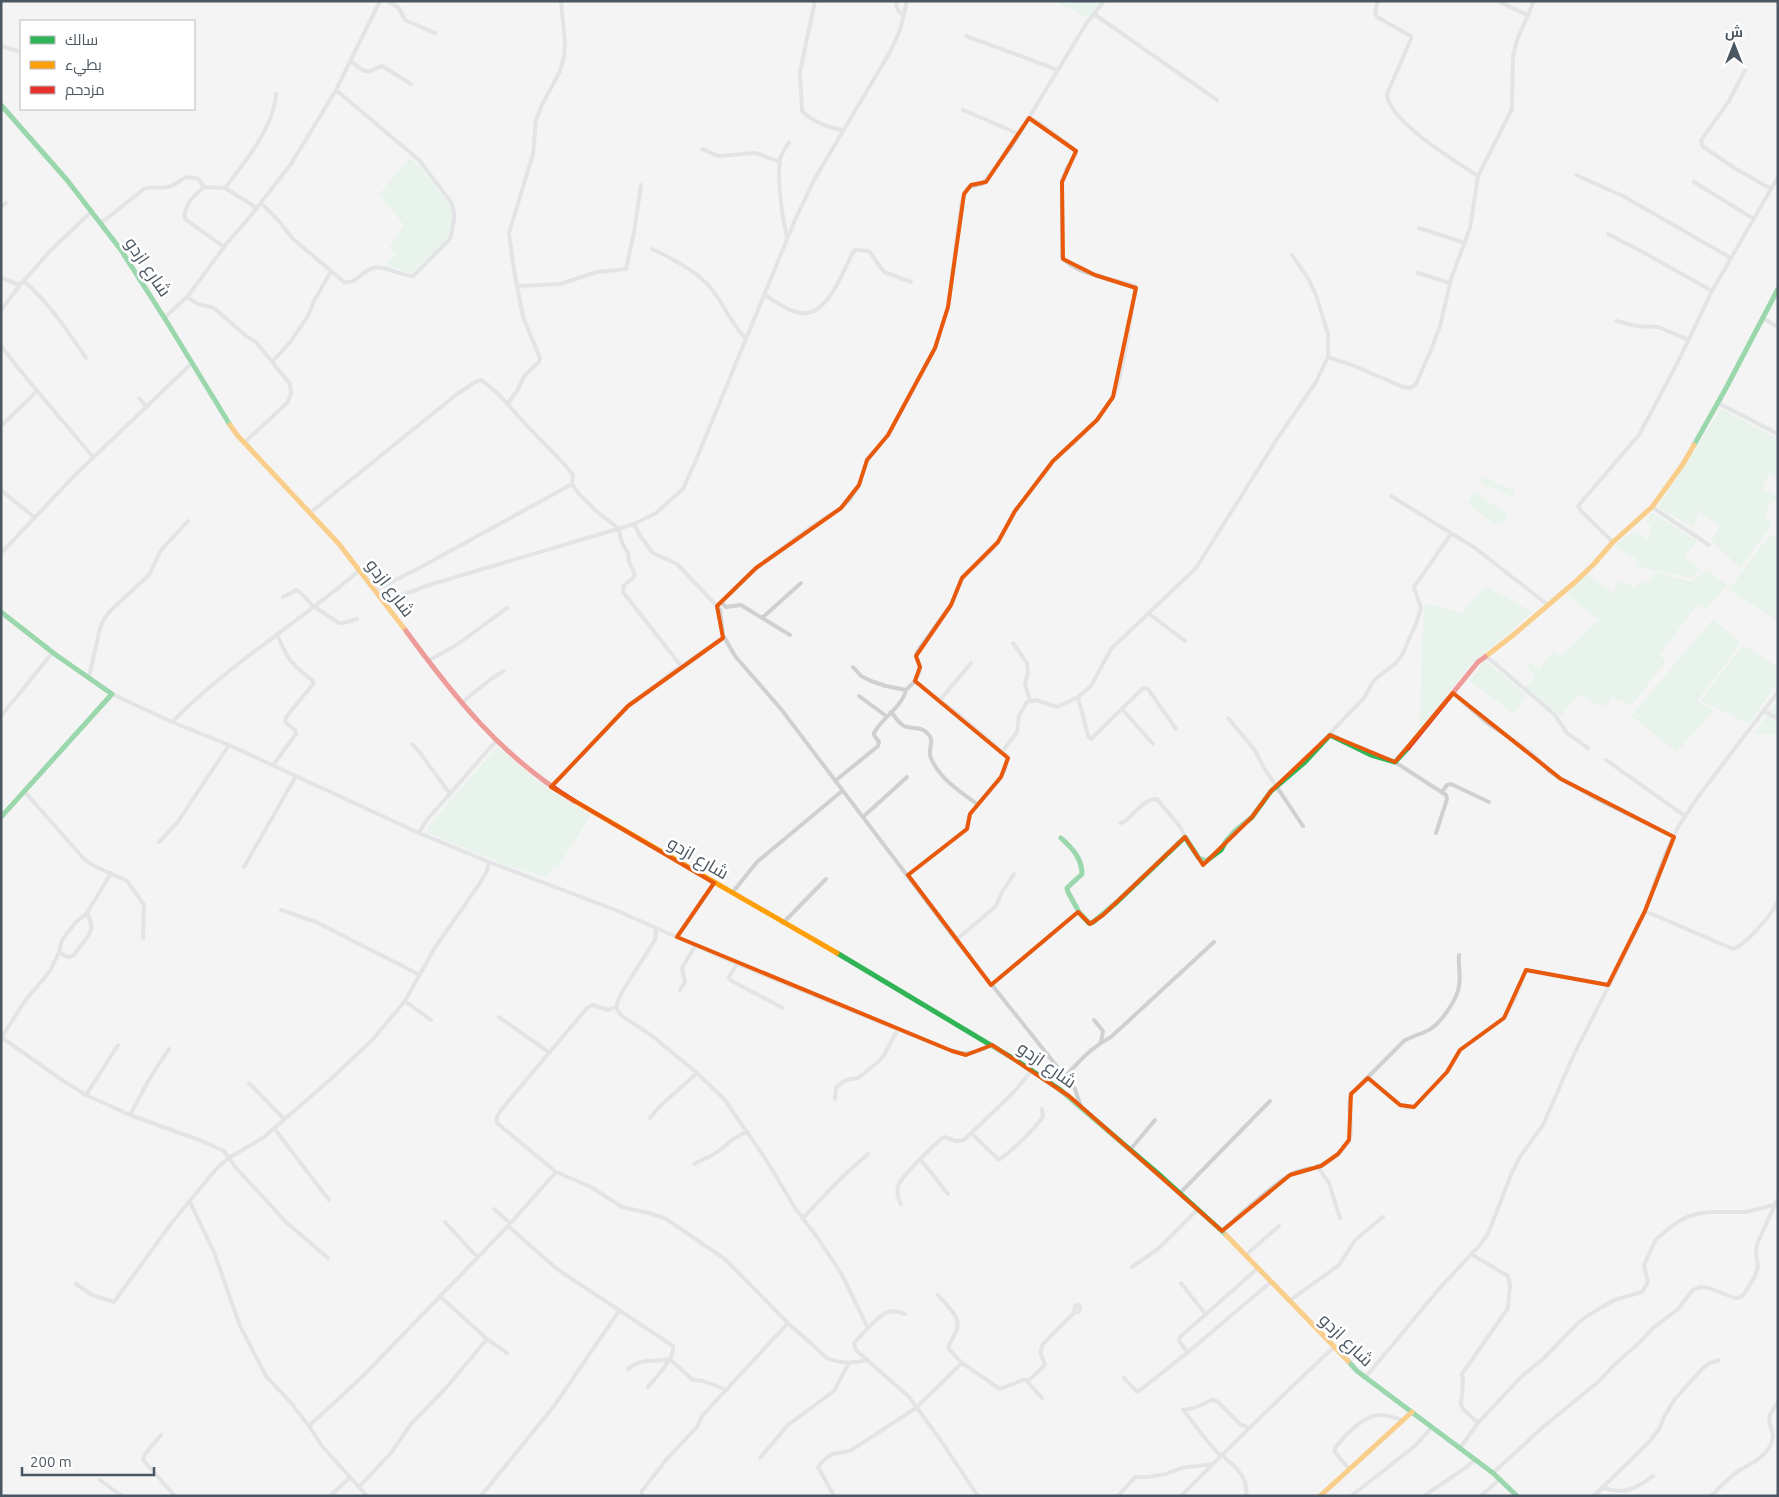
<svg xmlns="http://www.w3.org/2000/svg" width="1779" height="1497" viewBox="0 0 1779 1497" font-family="Ubuntu,Cairo,sans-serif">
	<rect width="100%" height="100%" fill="#f4f4f4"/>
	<path fill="#d9f2e3" d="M 1054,1 L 1100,1 L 1088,18 Z
		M 410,158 L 423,170 L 449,204 C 453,214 453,226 448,236 C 444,243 418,266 411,273 L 385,265 L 396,255 L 389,248 L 404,225 L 379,194 Z
		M 1721,409 L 1778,439 L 1778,479 L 1769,474 L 1762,489 L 1778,496 L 1778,503 L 1772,501 L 1764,516 L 1772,525 L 1740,568 L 1711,540 L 1720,526 L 1699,511 L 1693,527 L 1658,507 Z
		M 1483,477 L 1514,490 L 1513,497 L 1481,484 Z
		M 1474,492 L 1508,514 L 1503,524 L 1497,522 L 1494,524 L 1468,504 Z
		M 1652,513 L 1697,541 L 1684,558 L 1702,569 L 1691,578 L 1635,566 L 1636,558 L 1613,547 L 1633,532 L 1648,539 L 1652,529 L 1646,520 Z
		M 1770,534 L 1778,538 L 1778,621 L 1729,590 Z
		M 1707,570 L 1727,585 L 1706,609 L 1698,604 L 1659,655 L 1666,661 L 1632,705 L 1612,697 L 1606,706 L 1594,703 L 1579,694 L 1561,716 L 1525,687 L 1536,676 L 1527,667 L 1531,662 L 1539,669 L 1554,650 L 1561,656 L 1599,620 L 1567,595 L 1586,574 L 1612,593 L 1620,581 L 1636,588 L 1639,581 L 1648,584 L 1656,572 L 1691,582 Z
		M 1485,586 L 1533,612 L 1470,665 L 1419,732 L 1424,603 L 1461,613 Z
		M 1713,619 L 1741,643 L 1697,701 L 1714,710 L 1677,752 L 1631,716 Z
		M 1743,645 L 1778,667 L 1778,681 L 1749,724 L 1701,700 Z
		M 1485,660 L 1526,695 L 1514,714 L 1470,681 Z
		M 1778,700 L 1778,735 L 1753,734 Z
		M 497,747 L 549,790 L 591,815 L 557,868 L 552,867 L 547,878 L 506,865 L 426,832 L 430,824 Z"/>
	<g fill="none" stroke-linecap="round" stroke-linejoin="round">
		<path stroke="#ced0d2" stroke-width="4" d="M 388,1 L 399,8 L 405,20 L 435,33
			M 815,1 L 800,72 L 802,111 C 813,122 827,127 842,130
			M 895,1 L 898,10 L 904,16
			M 1378,1 L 1375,11 L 1377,17 L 1411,36 L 1411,39 L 1387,94 C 1388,121 1457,162 1478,176
			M 1498,1 L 1527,15
			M 1094,14 L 1217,100
			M 966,36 L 1058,70
			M 1,46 L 21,52
			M 351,61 C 356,65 363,73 370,71 C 375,70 377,67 382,66 L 411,84
			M 1745,70 L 1729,101 L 1704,136 L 1701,141 L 1702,146 L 1736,169 L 1771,189
			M 963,110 L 1019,134
			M 702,149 L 718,156 L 756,153 L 780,162
			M 1576,175 L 1623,196 L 1731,258
			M 1694,182 L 1754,219
			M 225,188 C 245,162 274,127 276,94
			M 261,203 L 278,220 L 293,239 L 344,282 C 357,284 362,271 373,268 C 387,265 399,276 413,276 L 448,241 L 451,236 L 454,220 L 454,212 L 451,202 L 419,160 L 336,90
			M 1,207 L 6,203
			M 101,223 L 144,189 C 152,186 160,189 168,187 C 181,184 181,173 198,179 L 204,187
			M 1419,228 L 1465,243
			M 1608,234 L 1641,251 L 1712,291
			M 787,237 C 782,217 777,179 780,159 C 782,153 786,147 789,142
			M 224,247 L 185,219 C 183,205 194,196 204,187 L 225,188 L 257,208
			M 652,249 C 671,258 693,269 708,285 C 723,301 730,323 746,339
			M 1418,273 L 1450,283
			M 1,278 L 20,285 L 51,250 L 92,211
			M 24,281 C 49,303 67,330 86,358
			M 517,286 L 560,284 L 597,272 L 626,269 L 634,232 L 641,185
			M 765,295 C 775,301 784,309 796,312 C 826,322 842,273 853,252 L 856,250 L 869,251 L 884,272 L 911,282
			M 187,297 L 198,304 L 214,308 L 246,336 L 256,342 L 290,384 L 291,393 L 288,402 L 244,443
			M 1,310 L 20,285
			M 165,317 L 187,297 L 227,243 L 249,218 L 291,164 L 336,90 L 380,1
			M 1762,318 L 1778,327
			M 1616,321 L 1637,326 L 1658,327 L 1689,340
			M 1,346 C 30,384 62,420 93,457
			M 1328,357 L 1352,365 L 1403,387 L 1410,388 L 1416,384 L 1431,350 L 1440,326 L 1451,279 L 1470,228 L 1478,176 L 1512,109 L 1513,56 L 1517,40 L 1534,1
			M 272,362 L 291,341 L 308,316 L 314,301 L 331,271
			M 139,398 L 147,407
			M 508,403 L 517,391 L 525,375 L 539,362 L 540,358 L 523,317 L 514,270 L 509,233 L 533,154 L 536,120 L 542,105 L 560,71 L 564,57 L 565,43 L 561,1
			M 1718,403 L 1778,434
			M 2,425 L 36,392
			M 1,490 L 34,517
			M 1391,496 L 1475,548 L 1548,605
			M 1652,507 L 1709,545
			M 310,513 L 457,394 L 477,381 L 481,380 C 497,390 508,405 520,418 C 537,438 557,454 573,475 L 572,484 L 579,494 L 595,510 L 618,528 L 622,543 L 628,553 L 629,562 L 635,574 L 633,578 L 624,585 L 623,592 L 681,666
			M 634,524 L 641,537 L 653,553 L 677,564 L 717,606 L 720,610 L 723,635 L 735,656 L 781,709 L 956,940 L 1075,1089 L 1081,1107
			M 1613,542 L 1581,511 L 1578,506 L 1639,435 L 1680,358 L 1712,291 L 1778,177
			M 1,553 L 74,476 L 192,363
			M 376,590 L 423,566 L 572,484
			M 283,597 L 296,590 L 300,592 L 313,606 L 339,623 L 343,623 L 357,619
			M 383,602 L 429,585 L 634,524 L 656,513 L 683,489 L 696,460 L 795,220 L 814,180 L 890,52 L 900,30 L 907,1
			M 721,602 L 726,607 L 741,605 L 790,635
			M 717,606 L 756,568 L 808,529 L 841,508 L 850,499 L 859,485 L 867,460 L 888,435 L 935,348 L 948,307 L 961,205 C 966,187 964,187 982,184 L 1011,147 L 1086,24 L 1104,1
			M 1148,613 L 1185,641
			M 762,618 L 801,583
			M 1013,643 L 1027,663 L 1028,673 L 1025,684 L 1030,700
			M 1485,655 L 1555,715 L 1567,733 L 1588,748
			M 428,661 L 458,644 L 507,608
			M 853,667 L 861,676 L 871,681 L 886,686 L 906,690 L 915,681 L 920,672 L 920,667 L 916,655 L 919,649 L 951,605 L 962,578 L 989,553 L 998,542 L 1015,511 L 1049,468 L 1053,461 L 1074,443 L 1097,420 L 1113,397 L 1118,384 L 1125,353 L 1136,286 C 1115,278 1078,277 1062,257 L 1062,182 L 1067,168 L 1076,154 L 1076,151 L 1040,123 L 1029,118
			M 89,677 L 100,628 L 104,619 L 112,609 L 149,575 L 161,550 L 188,521
			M 1453,693 L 1486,722 L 1532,753 L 1549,771 L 1561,779 L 1601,801 L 1674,837
			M 112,694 L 172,722 L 229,745 L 419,833 L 489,862 L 618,911 L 737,964 L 934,1044 C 958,1053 967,1059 992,1045
			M 859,696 L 886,716
			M 1078,697 L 1088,736 L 1091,739 L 1143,688 L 1148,689 L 1176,729
			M 940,700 L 971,663
			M 461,703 L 491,679 L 504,671
			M 1122,709 L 1153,744
			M 1764,711 L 1778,719
			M 891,712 C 895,716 899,724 904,726 C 913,730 922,725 929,735 C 935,742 927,750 931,758 C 939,778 960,792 977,804
			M 1,716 L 53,652
			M 1228,718 L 1254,749 L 1264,768 L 1303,826
			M 172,722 C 229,664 298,623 360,570
			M 1330,735 L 1334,729 L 1364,698 L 1372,683 L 1378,677 L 1395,664 L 1402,655 L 1416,624 L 1421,608 L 1414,587 L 1451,534
			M 412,744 L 421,754 L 450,794
			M 1002,752 L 1017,732 L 1019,716 L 1027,702 L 1036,700 L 1057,707 L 1078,697 L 1091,686 L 1111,649 L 1196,568 L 1279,436 L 1316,382 L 1328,357 L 1328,334 L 1316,295 L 1309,280 L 1292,255
			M 1606,760 L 1685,816
			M 1395,762 L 1446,795 L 1447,799 L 1436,833
			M 273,765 L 296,734 L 295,730 L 285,722 L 286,717 L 313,684 L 313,681 C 291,664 287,659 277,634
			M 835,781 L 878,746 L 879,742 L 874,735 L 874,733 C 882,718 902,707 906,690
			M 551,787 L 628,706 L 670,674 L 724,637
			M 25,792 L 84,859 L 92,865 L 127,881 L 144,905 L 143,938
			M 1442,792 L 1447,785 L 1451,784 L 1489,802
			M 863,817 L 907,777
			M 1120,823 L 1124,822 C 1134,814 1144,799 1157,799 L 1181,828 L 1185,837
			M 419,833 L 426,821 L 496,741
			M 159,842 L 177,823 L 229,745
			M 244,867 L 296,776
			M 908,875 L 967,829 L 970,814 L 1001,777 L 1006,767 L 1008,758 L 1005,754 L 959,715 L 915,681
			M 732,893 L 757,862 L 842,791
			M 281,910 L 316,922 L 418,974
			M 1645,911 L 1733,949 C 1746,945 1772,914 1778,901
			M 783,923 L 826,879
			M 655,927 L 656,933 L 655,940 L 622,992 L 617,1003 L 617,1010 L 622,1016 L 651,1035 L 697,1073 L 724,1099 L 765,1158 L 795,1208 L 817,1237 L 841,1273 L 868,1328 L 854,1343 L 856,1350 L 909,1397 L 939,1438 L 978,1496
			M 677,937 L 714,883
			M 956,940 L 996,906 L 1002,892 L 1014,874
			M 59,952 L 67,957 L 73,956 C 78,949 89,938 91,929 C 92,924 89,917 87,913
			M 737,964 L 729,977 L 730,980 L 783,1008
			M 991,985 L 1078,912
			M 680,990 L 685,982 L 682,968 L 695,946
			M 405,1001 L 431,1020
			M 616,1007 L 608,1010 L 593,1005 L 587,1008 L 501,1110 L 497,1116 L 497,1123 L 556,1172 L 591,1187 L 622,1207 L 649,1213 L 666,1219 L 725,1259 L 788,1323 L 827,1358 C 841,1364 853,1363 868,1360
			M 499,1017 L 550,1053
			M 1094,1020 L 1103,1031 L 1101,1042
			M 1,1037 L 62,1080 L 86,1095 L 130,1115 L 202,1141 L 224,1151 L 236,1168 L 287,1223 L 328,1258
			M 2,1037 L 24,1002 L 50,971 L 59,952 L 62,940 L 76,922 L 87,913 L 111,873
			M 1065,1077 C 1079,1061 1092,1047 1111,1037 L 1214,942
			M 1368,1078 L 1400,1105 L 1406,1108 L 1414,1107 L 1447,1072 L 1460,1050 L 1504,1018 L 1515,999 L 1526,970 L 1608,985
			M 249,1083 L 284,1119
			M 86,1095 L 118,1045
			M 835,1099 L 836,1087 L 846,1080 L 858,1078 L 878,1062 L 884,1055 L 898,1029
			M 130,1115 L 151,1076 L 169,1049
			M 650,1118 L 660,1106 L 697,1073
			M 274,1128 L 329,1200
			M 971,1133 L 999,1160 C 1016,1147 1030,1134 1043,1117 L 1042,1109
			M 1130,1150 L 1155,1120
			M 921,1160 L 948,1194
			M 694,1164 C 703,1159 713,1156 720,1150 C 730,1142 736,1135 748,1132
			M 1317,1166 L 1329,1183 L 1340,1218
			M 1180,1193 L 1270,1101
			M 190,1202 L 214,1252 L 240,1326 L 266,1376 L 291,1403 L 309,1426 L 322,1446 L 367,1496
			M 901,1204 C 897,1197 896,1191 899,1184 C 901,1177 937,1142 944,1137 L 956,1141 L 964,1140 L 1013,1093 L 1032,1070
			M 494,1209 L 510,1223
			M 803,1218 L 841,1178 L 868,1154
			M 445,1222 L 477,1257
			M 508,1226 L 557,1269 L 673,1346 C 676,1357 655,1378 648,1387
			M 1222,1231 C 1243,1212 1264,1192 1288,1176 C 1298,1169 1309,1169 1320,1166 C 1331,1162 1344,1150 1349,1140 C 1355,1126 1346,1108 1351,1094 L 1404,1041 C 1413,1035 1424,1034 1432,1028 C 1442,1021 1458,998 1459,986 C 1461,976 1458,965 1459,955
			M 1471,1254 L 1508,1276 L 1510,1286 L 1508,1308 L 1462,1374 L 1463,1382 L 1461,1405 L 1463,1409 L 1478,1423
			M 1246,1255 L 1279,1226
			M 1132,1267 L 1158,1249 L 1198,1209
			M 1181,1283 L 1206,1315
			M 76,1284 L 92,1295 L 114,1302 L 173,1221 L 217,1168 L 229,1158 L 264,1137 L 331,1079 L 373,1039 L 405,1001 L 434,949 L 478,886 L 487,871 L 489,862
			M 938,1295 C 945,1304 961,1316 957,1329 C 955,1336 950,1341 948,1348 L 962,1363
			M 440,1296 L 487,1339 L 507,1353
			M 1289,1301 L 1339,1265 L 1355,1240 L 1383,1217
			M 868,1328 C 881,1316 886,1306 905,1314
			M 1188,1353 L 1179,1341 L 1180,1337 L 1258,1268
			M 670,1359 L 693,1380 L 703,1381 L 727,1390
			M 628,1369 C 640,1357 655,1363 670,1359
			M 1124,1378 L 1137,1392 C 1184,1358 1226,1319 1271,1282
			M 1365,1378 L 1438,1290 L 1479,1246 L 1488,1234 L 1512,1172 L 1520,1157 L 1543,1125 L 1575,1052 L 1621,962 L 1645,911 L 1665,856 L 1677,829 L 1697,798 L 1778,692
			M 1028,1381 L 1045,1365 C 1042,1355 1038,1355 1043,1344 L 1074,1313 L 1075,1306 L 1078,1305 L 1080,1307 L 1079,1312 L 1074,1313
			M 1183,1410 L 1194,1408 L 1212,1400 L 1217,1401 L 1240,1424 L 1249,1428
			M 1183,1410 C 1196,1425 1206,1442 1221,1456
			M 309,1426 L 363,1376 L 508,1226 L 556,1172
			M 161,1435 L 145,1454 L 143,1460 L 175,1496
			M 1460,1448 L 1478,1423 L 1522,1376 L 1543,1359 L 1577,1324 L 1587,1316 L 1614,1300 L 1642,1292 L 1648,1282 L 1644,1265 L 1656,1239 L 1676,1223 L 1689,1216 L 1701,1213 L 1713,1212 L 1746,1212 L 1774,1205
			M 1222,1455 C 1235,1467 1249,1477 1246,1496
			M 760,1458 L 788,1425 L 834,1391 L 849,1363
			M 1349,1469 L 1335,1452 L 1335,1448 C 1344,1436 1363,1416 1379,1415 C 1387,1414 1395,1418 1402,1420
			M 1493,1473 L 1543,1427 L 1598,1382 L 1615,1364 L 1639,1343 L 1654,1327 L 1677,1310 L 1693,1290 L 1700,1287 L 1709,1288 L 1735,1298 L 1741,1297 L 1745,1293 L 1755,1276 L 1758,1267 L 1756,1253 L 1757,1244 L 1778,1198
			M 100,1480 L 122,1496
			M 359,1487 L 391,1453 L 411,1424 L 445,1389 L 487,1339
			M 1602,1487 C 1624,1496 1635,1489 1653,1476
			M 330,1496 L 349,1478
			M 481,1496 L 554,1406 L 619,1311
			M 641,1496 L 642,1491 L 666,1460 L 697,1427 L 702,1416 L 788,1323
			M 834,1496 L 818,1467 L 824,1460 L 832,1454 L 850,1451 L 916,1408 L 962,1363 L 1000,1389 L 1025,1379 L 1042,1398
			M 1118,1496 L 1135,1477 L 1148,1477 L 1166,1474 L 1181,1468 L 1213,1464
			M 1181,1496 C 1231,1446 1281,1396 1333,1348
			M 1351,1496 L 1415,1446 L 1432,1427
			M 1424,1496 L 1468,1466 L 1475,1459
			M 1481,1496 L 1500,1479
			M 1594,1496 L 1650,1441 L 1659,1429 L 1665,1415 L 1675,1399 L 1703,1368 L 1710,1363 L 1719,1360
			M 1711,1496 C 1718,1489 1726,1481 1734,1474 C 1750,1463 1769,1458 1773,1437 C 1770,1419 1764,1420 1778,1403"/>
		<path stroke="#30b455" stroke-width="5" d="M 1,105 L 67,180 L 121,250 L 167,322 L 230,425
			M 1694,445 L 1725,390 L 1778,289
			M 1,612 L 56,655 L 112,694 L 1,817
			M 1061,838 C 1072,848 1082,858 1082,874 L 1067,888 L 1068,892 L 1079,912 L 1089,923 L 1093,922 L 1117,902 L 1185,837 L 1199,858 L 1206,861 L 1221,850 L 1226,841 L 1235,831 L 1252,817 L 1271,791 L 1305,762 L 1330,735 L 1371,755 L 1395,762 L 1408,748
			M 837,953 L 1019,1062 L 1059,1089 L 1162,1177 L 1226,1235
			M 1348,1361 L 1357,1371 L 1493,1473 L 1517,1496"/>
		<path stroke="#ff9f0a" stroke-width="5" d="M 230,425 L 238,436 L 339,544 L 406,631
			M 1485,657 L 1512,636 L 1574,583 L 1594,564 L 1613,542 L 1652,507 L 1683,464 L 1694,445
			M 574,801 L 837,953
			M 1226,1235 L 1348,1361
			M 1320,1496 L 1412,1412"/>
		<path stroke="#e5322d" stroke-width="5" d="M 406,631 C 456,699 501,756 574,801
			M 1408,748 L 1478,662 L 1485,657"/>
	</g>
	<path d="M0 0H1779V1497H0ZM 1029,118 L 1076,151 L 1062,182 L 1063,259 L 1095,275 L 1136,288 L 1113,397 L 1097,420 L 1053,461 L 1015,511 L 998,542 L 962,578 L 951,605 L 916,656 L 920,667 L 915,681 L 1008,758 L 1001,777 L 970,814 L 967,829 L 908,875 L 991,985 L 1078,912 L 1090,924 L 1103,915 L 1185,837 L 1203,865 L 1252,817 L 1271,791 L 1330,735 L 1395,762 L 1453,693 L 1561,779 L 1674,837 L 1645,911 L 1608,985 L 1526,970 L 1504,1018 L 1460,1050 L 1447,1072 L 1414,1107 L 1400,1105 L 1368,1078 L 1351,1094 L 1349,1140 L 1338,1154 L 1321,1166 L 1290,1175 L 1222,1231 L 1069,1096 L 992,1045 L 966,1055 L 952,1051 L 677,937 L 714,883 L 551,787 L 628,706 L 723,638 L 717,606 L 756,568 L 841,508 L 859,485 L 867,460 L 888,435 L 935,348 L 948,307 L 964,194 L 971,185 L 986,182 Z" fill="#f4f4f4" fill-opacity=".55" fill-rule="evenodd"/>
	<path fill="none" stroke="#e8590c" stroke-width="4" stroke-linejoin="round" d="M 1029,118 L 1076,151 L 1062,182 L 1063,259 L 1095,275 L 1136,288 L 1113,397 L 1097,420 L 1053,461 L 1015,511 L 998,542 L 962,578 L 951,605 L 916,656 L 920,667 L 915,681 L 1008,758 L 1001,777 L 970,814 L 967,829 L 908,875 L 991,985 L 1078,912 L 1090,924 L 1103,915 L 1185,837 L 1203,865 L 1252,817 L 1271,791 L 1330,735 L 1395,762 L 1453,693 L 1561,779 L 1674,837 L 1645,911 L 1608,985 L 1526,970 L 1504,1018 L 1460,1050 L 1447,1072 L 1414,1107 L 1400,1105 L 1368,1078 L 1351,1094 L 1349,1140 L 1338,1154 L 1321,1166 L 1290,1175 L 1222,1231 L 1069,1096 L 992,1045 L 966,1055 L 952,1051 L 677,937 L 714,883 L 551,787 L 628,706 L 723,638 L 717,606 L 756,568 L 841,508 L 859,485 L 867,460 L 888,435 L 935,348 L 948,307 L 964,194 L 971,185 L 986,182 Z"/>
	<g text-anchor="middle" stroke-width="5" stroke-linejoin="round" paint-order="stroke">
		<g font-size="18" fill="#4a5661" stroke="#fff">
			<text transform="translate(148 267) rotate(56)" y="6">شارع ازدو</text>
			<text transform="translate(390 588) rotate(53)" y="6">شارع ازدو</text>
			<text transform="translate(698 858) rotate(30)" y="6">شارع ازدو</text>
			<text transform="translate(1047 1065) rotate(35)" y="6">شارع ازدو</text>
			<text transform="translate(1346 1340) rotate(44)" y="6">شارع ازدو</text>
		</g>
	</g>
	<rect width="1779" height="1497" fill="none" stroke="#4a5661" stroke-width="5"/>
	<rect x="20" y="20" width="175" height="90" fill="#ffffff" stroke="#b7bbc0"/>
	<rect x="30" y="36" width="25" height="8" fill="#30b455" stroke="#b7bbc0"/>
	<text x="65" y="45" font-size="15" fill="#4a5661">سالك</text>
	<rect x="30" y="61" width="25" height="8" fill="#ff9f0a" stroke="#b7bbc0"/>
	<text x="65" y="70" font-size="15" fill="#4a5661">بطيء</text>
	<rect x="30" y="86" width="25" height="8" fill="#e5322d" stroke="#b7bbc0"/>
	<text x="65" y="95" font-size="15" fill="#4a5661">مزدحم</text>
	<g transform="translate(1734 45)" stroke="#ffffff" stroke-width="4" paint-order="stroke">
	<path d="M0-4L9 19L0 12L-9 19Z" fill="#4a5661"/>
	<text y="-8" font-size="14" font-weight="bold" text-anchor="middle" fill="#4a5661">ش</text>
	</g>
	<path d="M22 1467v8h132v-8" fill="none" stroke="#4a5661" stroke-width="2.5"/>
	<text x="30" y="1467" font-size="15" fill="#4a5661" stroke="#ffffff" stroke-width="4" paint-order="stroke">200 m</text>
</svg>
